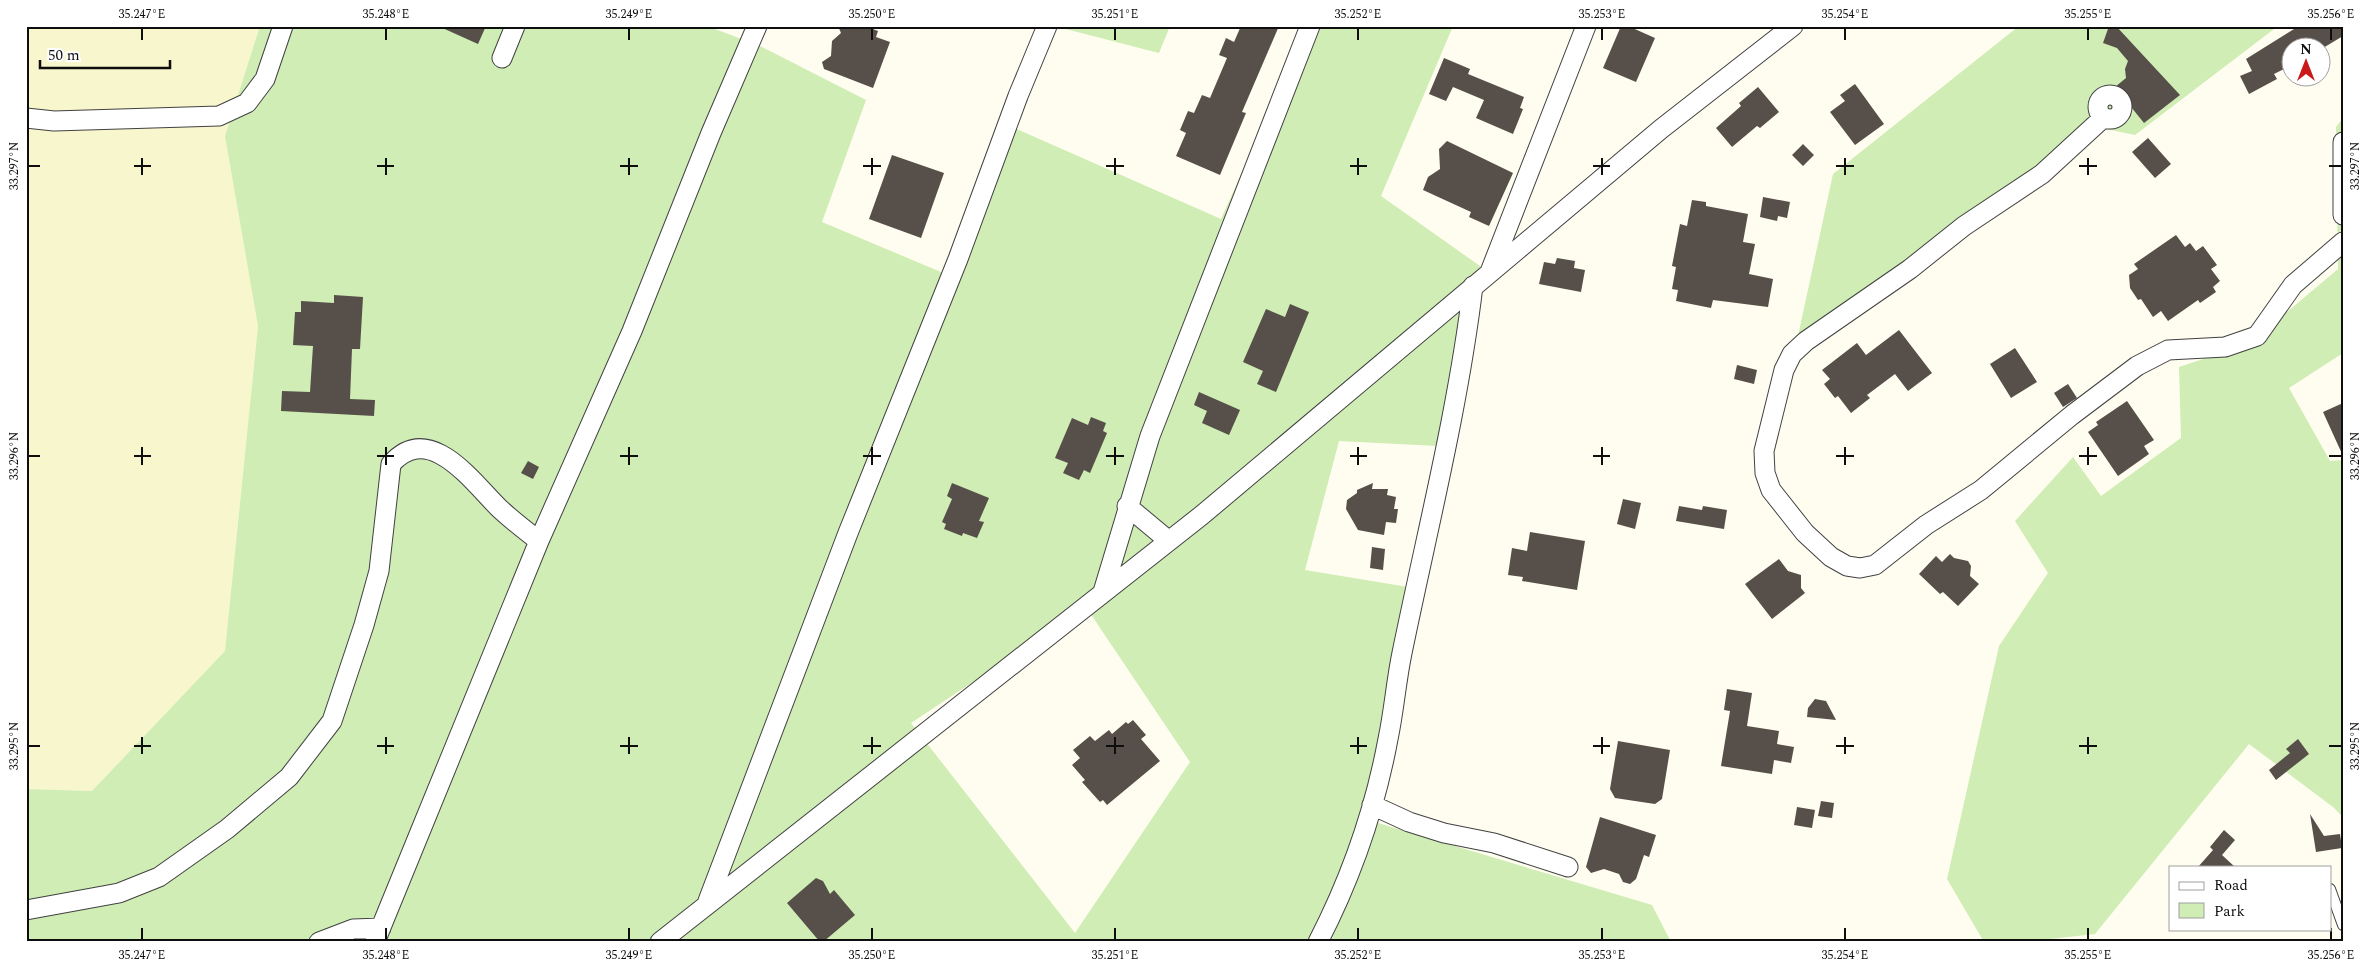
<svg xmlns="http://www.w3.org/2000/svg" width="2369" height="968" viewBox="0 0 2369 968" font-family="Spectral,serif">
	<rect width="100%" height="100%" fill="#fffdef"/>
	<path fill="#f8f6cc" d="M 26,26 L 260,26 L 225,136 L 258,326 L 225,651 L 92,791 L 26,789 Z"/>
	<path fill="#cfedb4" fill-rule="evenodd" d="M 260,26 L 707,26 L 760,46 L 866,100 L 822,222 L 948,275 L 1005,124 L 1221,219 L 1308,26 L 1453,26 L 1381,196 L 1480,266 L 1438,446 L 1339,441 L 1305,570 L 1414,588 L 1368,820 L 1652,905 L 1671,942 L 26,942 L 26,789 L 92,791 L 225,651 L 258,326 L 225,136 ZM 1086,607 L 1190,762 L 1075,933 L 911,723 Z
		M 1054,26 L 1170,26 L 1159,53 Z
		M 2019,26 L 2278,26 L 2135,135 L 2106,129 L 1798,336 L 1833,174 Z
		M 2343,118 L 2343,353 L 2289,388 L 2330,461 L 2343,460 L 2343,817 L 2333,807 L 2249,744 L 2095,934 L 2023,942 L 1984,942 L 1947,879 L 1999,646 L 2048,573 L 2015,521 L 2073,457 L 2101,496 L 2181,438 L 2179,367 L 2249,344 L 2338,269 L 2336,127 Z"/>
	<path fill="#574f49" d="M 438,26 L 486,26 L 478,44 Z
		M 838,26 L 865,26 L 878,31 L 876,37 L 890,42 L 873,88 L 824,69 L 822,62 L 831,56 L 832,41 L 841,33 Z
		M 1241,26 L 1279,26 L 1242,112 L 1246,113 L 1220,175 L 1176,156 L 1186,133 L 1180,130 L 1188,111 L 1194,113 L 1202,95 L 1210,98 L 1227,58 L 1219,55 L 1226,38 L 1234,42 Z
		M 1621,26 L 1628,26 L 1655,38 L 1636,82 L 1603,68 Z
		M 2109,26 L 2116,26 L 2180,95 L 2144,123 L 2115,87 L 2126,78 L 2125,69 L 2128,61 L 2117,48 L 2103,43 Z
		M 2299,26 L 2343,26 L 2343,36 L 2323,48 L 2292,48 L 2292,65 L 2274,74 L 2277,79 L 2249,94 L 2240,76 L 2252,71 L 2246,59 Z
		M 1444,58 L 1470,69 L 1468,74 L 1524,97 L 1520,108 L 1523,109 L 1513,134 L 1476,118 L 1484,100 L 1453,87 L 1446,101 L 1429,94 Z
		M 1855,84 L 1884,124 L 1855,145 L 1830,112 L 1845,101 L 1840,95 Z
		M 1758,87 L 1779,112 L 1760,128 L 1757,126 L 1732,147 L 1716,128 L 1741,106 L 1739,103 Z
		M 2148,138 L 2171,164 L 2155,178 L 2132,152 Z
		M 1447,141 L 1513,173 L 1489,226 L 1469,217 L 1471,212 L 1423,190 L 1428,177 L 1440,169 L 1439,149 Z
		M 1803,144 L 1814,155 L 1803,166 L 1792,155 Z
		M 892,155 L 944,173 L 921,238 L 869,219 Z
		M 1763,197 L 1790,202 L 1787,218 L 1778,216 L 1777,221 L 1760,217 Z
		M 1692,200 L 1706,202 L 1706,206 L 1748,214 L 1743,242 L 1755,244 L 1749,274 L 1773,279 L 1768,307 L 1713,300 L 1711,308 L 1676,301 L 1678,290 L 1672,289 L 1676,267 L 1672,266 L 1680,224 L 1687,226 Z
		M 2176,235 L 2185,247 L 2190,243 L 2196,251 L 2203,246 L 2217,265 L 2211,269 L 2220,281 L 2213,287 L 2216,292 L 2200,303 L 2198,300 L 2168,321 L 2161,311 L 2153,317 L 2141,299 L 2138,300 L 2130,288 L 2129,275 L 2138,269 L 2134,264 Z
		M 1557,258 L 1575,261 L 1574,268 L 1585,270 L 1581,292 L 1539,284 L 1544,262 L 1555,264 Z
		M 334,295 L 363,297 L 360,349 L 352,349 L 350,399 L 375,400 L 374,416 L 281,411 L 282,391 L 310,392 L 313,346 L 293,345 L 295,312 L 301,312 L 301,301 L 334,303 Z
		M 1290,304 L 1309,312 L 1276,392 L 1257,384 L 1263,371 L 1243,362 L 1266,309 L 1285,317 Z
		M 1899,330 L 1932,373 L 1908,391 L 1895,374 L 1867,395 L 1870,398 L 1851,413 L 1838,396 L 1835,398 L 1824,384 L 1830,379 L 1822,370 L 1857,343 L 1866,355 Z
		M 2015,348 L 2037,382 L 2011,398 L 1990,364 Z
		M 1737,365 L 1757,370 L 1754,384 L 1734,379 Z
		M 2068,384 L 2077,398 L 2063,407 L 2054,393 Z
		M 1199,392 L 1240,410 L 1229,435 L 1202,423 L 1207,411 L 1194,405 Z
		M 2127,401 L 2154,440 L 2144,446 L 2149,454 L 2118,476 L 2088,432 L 2098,425 L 2096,422 Z
		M 2343,403 L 2343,456 L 2323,412 Z
		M 1091,417 L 1106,423 L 1103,431 L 1107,433 L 1090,473 L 1084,470 L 1079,480 L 1063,473 L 1068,463 L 1055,458 L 1072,418 L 1088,425 Z
		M 528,461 L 539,467 L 533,479 L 521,473 Z
		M 952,483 L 989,498 L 979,521 L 984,522 L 977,538 L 963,533 L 962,536 L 944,529 L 946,524 L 942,522 L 952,499 L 947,496 Z
		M 1373,483 L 1372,489 L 1388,489 L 1387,495 L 1396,497 L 1394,509 L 1398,509 L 1396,523 L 1386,522 L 1384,535 L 1358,530 L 1346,509 L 1347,500 L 1357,493 L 1357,490 Z
		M 1623,499 L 1641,503 L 1635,529 L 1617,524 Z
		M 1679,506 L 1702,510 L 1703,506 L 1727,510 L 1724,529 L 1676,521 Z
		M 1530,532 L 1585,541 L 1577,590 L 1522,581 L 1523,577 L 1508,575 L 1512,548 L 1527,551 Z
		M 1372,547 L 1385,549 L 1383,570 L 1370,568 Z
		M 1950,554 L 1954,558 L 1968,561 L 1971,566 L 1970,576 L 1979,584 L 1958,606 L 1943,592 L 1940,594 L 1919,574 L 1936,556 L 1942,562 Z
		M 1779,559 L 1788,571 L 1801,575 L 1801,588 L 1805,593 L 1772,619 L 1745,584 Z
		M 1727,689 L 1752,693 L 1747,726 L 1779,731 L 1777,744 L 1794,747 L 1791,763 L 1774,760 L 1772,774 L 1721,766 L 1730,711 L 1724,710 Z
		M 1815,699 L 1826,701 L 1836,720 L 1807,717 L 1808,708 Z
		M 1133,720 L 1146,735 L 1141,739 L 1160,761 L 1107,805 L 1103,800 L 1100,802 L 1082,782 L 1085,780 L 1072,765 L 1080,758 L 1073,750 L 1090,736 L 1095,741 L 1109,730 L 1112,734 L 1126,722 L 1128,724 Z
		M 2298,739 L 2309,754 L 2276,780 L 2269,770 L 2290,753 L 2286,749 Z
		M 1618,741 L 1670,750 L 1662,799 L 1655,804 L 1615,798 L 1610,789 Z
		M 1821,801 L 1834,803 L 1832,818 L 1818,816 Z
		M 1797,807 L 1815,810 L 1812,828 L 1794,825 Z
		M 2310,814 L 2324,836 L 2340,834 L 2342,848 L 2316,852 Z
		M 1600,817 L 1656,835 L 1649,857 L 1644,855 L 1636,879 L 1630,884 L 1623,882 L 1619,874 L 1604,869 L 1591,873 L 1586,867 Z
		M 2224,830 L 2235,840 L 2222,855 L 2235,867 L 2198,867 L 2213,850 L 2210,847 Z
		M 816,878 L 823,881 L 830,894 L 834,890 L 855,915 L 823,942 L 820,942 L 787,903 Z"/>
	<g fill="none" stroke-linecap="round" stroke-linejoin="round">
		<defs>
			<path id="service" d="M 2330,889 L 2343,925"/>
			<path id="minor" d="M 502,58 L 515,26
				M2098 107a12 12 0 1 1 24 0a12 12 0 1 1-24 0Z
				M 26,118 L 54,121 L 219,116 L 247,103 L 265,79 L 283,26
				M 2103,118 L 2042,174 L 1964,226 L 1910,269 L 1806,341 L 1792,354 L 1784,370 L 1764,451 L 1765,473 L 1771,490 L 1805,533 L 1831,557 L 1847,566 L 1860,568 L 1875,565 L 1926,525 L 1981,490 L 2072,415 L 2137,366 L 2168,350 L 2225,347 L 2257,336 L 2293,285 L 2343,242
				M 2343,142 L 2343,215
				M 1490,272 L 1586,26
				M 1127,506 L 1169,541
				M 1103,592 L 1150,436 L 1310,26
				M 1372,805 L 1409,822 L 1444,833 L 1494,843 L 1568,867
				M 708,901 L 848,533 L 958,259 L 1018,96 L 1047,26
				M 26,910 L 119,893 L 159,877 L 227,829 L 289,777 L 332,721 L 364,625 L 379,571 L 391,464 C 430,420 473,483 500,509 C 512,520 526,531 539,541
				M 319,942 L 353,929 L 381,928
				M 375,942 L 539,541 L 632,331 L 711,133 L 757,26
				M 660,942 L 1202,515 L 1661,129 L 1793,26
				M 1318,942 C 1351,878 1375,809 1388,739 C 1394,711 1396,682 1402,653 C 1427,531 1458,410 1473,286"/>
		</defs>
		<use href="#service" stroke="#414141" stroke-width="12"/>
		<use href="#minor" stroke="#414141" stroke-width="21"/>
		<use href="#service" stroke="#fff" stroke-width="10"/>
		<use href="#minor" stroke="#fff" stroke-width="19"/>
	</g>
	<path fill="none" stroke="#0e0e0e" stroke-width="2" d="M 142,28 L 142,40M 386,28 L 386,40M 629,28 L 629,40M 872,28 L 872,40M 1115,28 L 1115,40M 1358,28 L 1358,40M 1602,28 L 1602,40M 1845,28 L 1845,40M 2088,28 L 2088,40M 2331,28 L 2331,40M 142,158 L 142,175M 386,158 L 386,175M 629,158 L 629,175M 872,158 L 872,175M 1115,158 L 1115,175M 1358,158 L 1358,175M 1602,158 L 1602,175M 1845,158 L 1845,175M 2088,158 L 2088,175M 28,166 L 40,166M 134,166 L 151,166M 377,166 L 394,166M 620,166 L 638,166M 863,166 L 881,166M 1106,166 L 1124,166M 1350,166 L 1367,166M 1593,166 L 1610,166M 1836,166 L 1854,166M 2079,166 L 2097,166M 2329,166 L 2342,166M 142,447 L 142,465M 386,447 L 386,465M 629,447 L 629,465M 872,447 L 872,465M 1115,447 L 1115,465M 1358,447 L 1358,465M 1602,447 L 1602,465M 1845,447 L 1845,465M 2088,447 L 2088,465M 28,456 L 40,456M 134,456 L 151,456M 377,456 L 394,456M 620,456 L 638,456M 863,456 L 881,456M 1106,456 L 1124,456M 1350,456 L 1367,456M 1593,456 L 1610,456M 1836,456 L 1854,456M 2079,456 L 2097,456M 2329,456 L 2342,456M 142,737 L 142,754M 386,737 L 386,754M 629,737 L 629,754M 872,737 L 872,754M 1115,737 L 1115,754M 1358,737 L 1358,754M 1602,737 L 1602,754M 1845,737 L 1845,754M 2088,737 L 2088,754M 28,746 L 40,746M 134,746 L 151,746M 377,746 L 394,746M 620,746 L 638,746M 863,746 L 881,746M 1106,746 L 1124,746M 1350,746 L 1367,746M 1593,746 L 1610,746M 1836,746 L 1854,746M 2079,746 L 2097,746M 2329,746 L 2342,746M 142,928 L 142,940M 386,928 L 386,940M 629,928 L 629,940M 872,928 L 872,940M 1115,928 L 1115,940M 1358,928 L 1358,940M 1602,928 L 1602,940M 1845,928 L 1845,940M 2088,928 L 2088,940M 2331,928 L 2331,940"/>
	<rect width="2369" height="968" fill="none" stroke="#ffffff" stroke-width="55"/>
	<rect x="2169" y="866" width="162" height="65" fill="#ffffff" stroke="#9f9f9f"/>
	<rect x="2179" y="882" width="25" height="8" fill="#ffffff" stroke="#9f9f9f"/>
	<text x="2214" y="890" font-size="15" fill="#0e0e0e">Road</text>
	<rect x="2179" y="903" width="25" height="15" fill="#cfedb4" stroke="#9f9f9f"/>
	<text x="2214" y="916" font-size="15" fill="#0e0e0e">Park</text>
	<g transform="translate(2306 62)"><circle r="24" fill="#ffffff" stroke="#9f9f9f"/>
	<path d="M0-4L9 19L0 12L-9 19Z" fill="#ca1919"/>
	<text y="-8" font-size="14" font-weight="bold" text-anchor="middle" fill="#0e0e0e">N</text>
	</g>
	<path d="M40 60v8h130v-8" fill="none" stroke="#0e0e0e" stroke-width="2.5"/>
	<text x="48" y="60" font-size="15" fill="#0e0e0e" stroke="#ffffff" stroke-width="4" paint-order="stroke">50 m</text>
	<rect x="28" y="28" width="2314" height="912" fill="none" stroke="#0e0e0e" stroke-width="2"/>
	<g font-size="12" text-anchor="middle" fill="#0e0e0e">
		<text x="142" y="18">35.247°E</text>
		<text x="386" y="18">35.248°E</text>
		<text x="629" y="18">35.249°E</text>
		<text x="872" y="18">35.250°E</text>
		<text x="1115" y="18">35.251°E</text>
		<text x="1358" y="18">35.252°E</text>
		<text x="1602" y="18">35.253°E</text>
		<text x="1845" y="18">35.254°E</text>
		<text x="2088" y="18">35.255°E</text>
		<text x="2331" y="18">35.256°E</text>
		<text transform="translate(14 166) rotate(-90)" y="4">33.297°N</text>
		<text transform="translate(2355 166) rotate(-90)" y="4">33.297°N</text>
		<text transform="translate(14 456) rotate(-90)" y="4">33.296°N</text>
		<text transform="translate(2355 456) rotate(-90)" y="4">33.296°N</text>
		<text transform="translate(14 746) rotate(-90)" y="4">33.295°N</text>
		<text transform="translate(2355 746) rotate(-90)" y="4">33.295°N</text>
		<text x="142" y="959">35.247°E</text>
		<text x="386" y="959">35.248°E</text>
		<text x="629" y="959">35.249°E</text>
		<text x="872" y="959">35.250°E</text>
		<text x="1115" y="959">35.251°E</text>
		<text x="1358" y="959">35.252°E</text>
		<text x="1602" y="959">35.253°E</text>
		<text x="1845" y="959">35.254°E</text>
		<text x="2088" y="959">35.255°E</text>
		<text x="2331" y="959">35.256°E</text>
	</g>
</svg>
